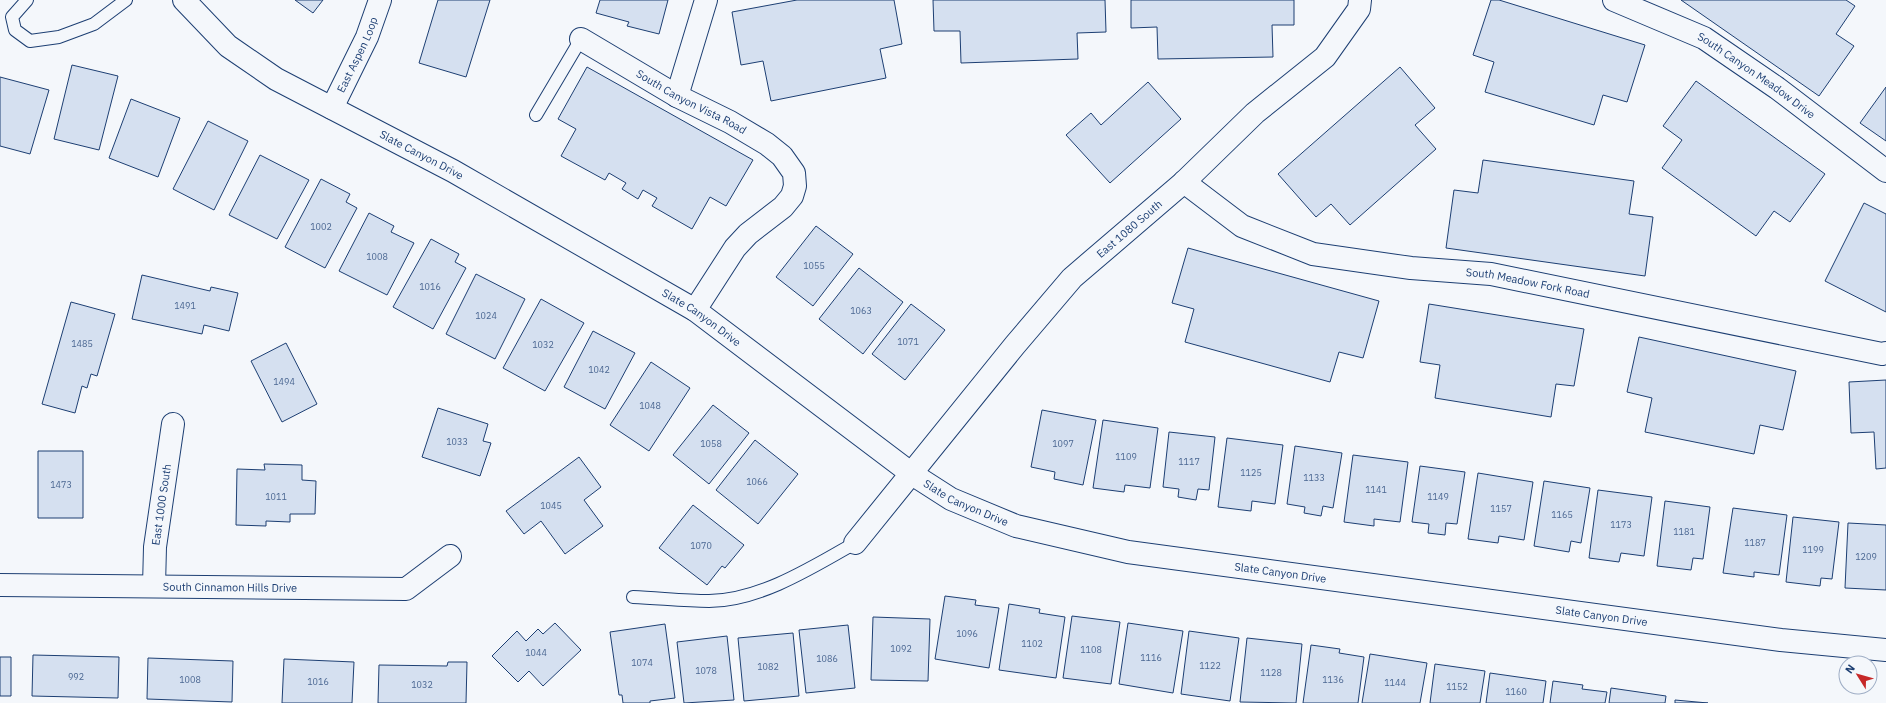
<svg xmlns="http://www.w3.org/2000/svg" width="1886" height="703" viewBox="0 0 1886 703" font-family="'IBM Plex Sans',sans-serif">
	<rect width="100%" height="100%" fill="#f4f7fb"/>
	<path fill="#d5e0f0" stroke="#1d3f73" d="M 295,0 L 323,0 L 313,13 Z
		M 438,0 L 490,0 L 466,77 L 419,63 Z
		M 600,0 L 668,0 L 659,34 L 627,26 L 629,22 L 596,13 Z
		M 797,0 L 894,0 L 902,44 L 880,49 L 886,78 L 771,101 L 763,61 L 741,65 L 732,12 Z
		M 933,0 L 1105,0 L 1106,32 L 1077,33 L 1078,59 L 961,63 L 960,31 L 934,31 Z
		M 1131,0 L 1294,0 L 1294,25 L 1272,25 L 1273,57 L 1158,59 L 1157,27 L 1131,28 Z
		M 1491,0 L 1499,0 L 1645,45 L 1627,102 L 1603,95 L 1594,125 L 1485,92 L 1494,62 L 1473,55 Z
		M 1681,0 L 1846,0 L 1855,6 L 1836,34 L 1854,46 L 1819,96 Z
		M 72,65 L 118,76 L 99,150 L 54,139 Z
		M 587,67 L 753,160 L 726,206 L 710,197 L 692,229 L 652,206 L 657,198 L 643,190 L 638,199 L 622,189 L 626,183 L 609,173 L 605,180 L 561,156 L 576,129 L 558,119 Z
		M 1400,67 L 1435,108 L 1415,125 L 1436,149 L 1350,225 L 1331,204 L 1316,217 L 1278,174 Z
		M 0,77 L 49,90 L 30,154 L 0,146 Z
		M 1696,81 L 1825,174 L 1790,222 L 1774,211 L 1756,236 L 1662,168 L 1682,140 L 1663,126 Z
		M 1148,82 L 1181,119 L 1110,183 L 1066,135 L 1091,113 L 1101,125 Z
		M 1886,87 L 1886,141 L 1860,123 Z
		M 131,99 L 180,118 L 158,177 L 109,158 Z
		M 208,121 L 248,141 L 214,210 L 173,189 Z
		M 260,155 L 309,180 L 277,239 L 229,215 Z
		M 1483,160 L 1634,181 L 1629,214 L 1653,217 L 1645,276 L 1446,248 L 1454,190 L 1478,193 Z
		M 321,179 L 350,194 L 346,202 L 357,208 L 325,268 L 285,247 Z
		M 1864,203 L 1886,214 L 1886,312 L 1825,281 Z
		M 369,213 L 394,226 L 391,232 L 414,243 L 387,295 L 339,271 Z
		M 816,226 L 853,254 L 813,306 L 776,277 Z
		M 431,239 L 459,254 L 455,262 L 466,268 L 433,329 L 393,307 Z
		M 1188,248 L 1379,301 L 1363,358 L 1339,352 L 1330,382 L 1185,342 L 1194,309 L 1172,303 Z
		M 859,268 L 903,302 L 863,354 L 819,319 Z
		M 476,274 L 525,299 L 495,359 L 446,334 Z
		M 142,275 L 210,291 L 211,287 L 238,293 L 229,331 L 204,325 L 202,334 L 132,319 Z
		M 541,299 L 584,323 L 545,391 L 503,368 Z
		M 71,302 L 115,314 L 97,376 L 91,374 L 87,388 L 82,386 L 75,413 L 42,404 Z
		M 911,304 L 945,330 L 905,380 L 872,354 Z
		M 1429,304 L 1584,329 L 1574,386 L 1556,384 L 1551,417 L 1435,398 L 1440,365 L 1420,362 Z
		M 593,331 L 635,353 L 605,409 L 564,387 Z
		M 1639,337 L 1796,371 L 1783,430 L 1760,425 L 1754,454 L 1645,432 L 1652,398 L 1627,392 Z
		M 286,343 L 317,404 L 282,422 L 251,361 Z
		M 651,362 L 690,388 L 649,451 L 610,425 Z
		M 1886,380 L 1886,468 L 1876,469 L 1874,432 L 1851,433 L 1849,382 Z
		M 713,405 L 749,433 L 709,484 L 673,455 Z
		M 438,408 L 488,424 L 483,441 L 491,443 L 480,476 L 422,457 Z
		M 1042,410 L 1096,420 L 1083,485 L 1054,479 L 1055,472 L 1031,467 Z
		M 1103,420 L 1158,428 L 1150,488 L 1125,485 L 1124,492 L 1093,488 Z
		M 1169,432 L 1215,437 L 1209,490 L 1198,489 L 1196,500 L 1178,497 L 1179,489 L 1163,487 Z
		M 1227,438 L 1283,445 L 1275,504 L 1252,501 L 1251,511 L 1218,507 Z
		M 755,440 L 798,474 L 758,524 L 716,490 Z
		M 1295,446 L 1342,453 L 1333,508 L 1323,506 L 1321,516 L 1304,513 L 1305,507 L 1287,504 Z
		M 38,451 L 83,451 L 83,518 L 38,518 Z
		M 1353,455 L 1408,462 L 1400,522 L 1374,519 L 1374,526 L 1344,522 Z
		M 579,457 L 601,487 L 584,500 L 603,526 L 565,554 L 541,521 L 524,534 L 506,511 Z
		M 264,464 L 302,465 L 302,480 L 316,481 L 315,514 L 290,514 L 290,522 L 266,521 L 266,526 L 236,525 L 237,469 L 265,470 Z
		M 1420,466 L 1465,472 L 1457,524 L 1446,523 L 1445,535 L 1428,533 L 1429,524 L 1412,522 Z
		M 1478,473 L 1533,482 L 1524,540 L 1499,536 L 1498,543 L 1468,539 Z
		M 1544,481 L 1590,488 L 1581,543 L 1571,541 L 1569,552 L 1534,546 Z
		M 1598,490 L 1652,497 L 1644,556 L 1621,553 L 1619,562 L 1589,558 Z
		M 1665,501 L 1710,507 L 1703,559 L 1693,558 L 1691,570 L 1657,566 Z
		M 693,505 L 744,545 L 725,568 L 722,566 L 707,585 L 659,548 Z
		M 1733,508 L 1787,515 L 1779,575 L 1754,572 L 1754,577 L 1723,573 Z
		M 1793,517 L 1839,522 L 1832,579 L 1821,578 L 1820,586 L 1786,582 Z
		M 1848,523 L 1886,525 L 1886,590 L 1845,588 Z
		M 945,596 L 976,600 L 975,605 L 999,608 L 989,668 L 935,659 Z
		M 1009,604 L 1040,609 L 1039,613 L 1065,617 L 1056,678 L 999,670 Z
		M 1072,616 L 1120,622 L 1111,684 L 1063,678 Z
		M 873,617 L 930,619 L 928,681 L 871,680 Z
		M 555,623 L 581,650 L 543,686 L 529,671 L 518,682 L 492,656 L 517,631 L 526,641 L 538,629 L 543,634 Z
		M 1128,623 L 1183,631 L 1173,693 L 1119,684 Z
		M 665,624 L 675,698 L 650,701 L 650,703 L 623,703 L 622,695 L 619,695 L 610,632 Z
		M 848,625 L 855,688 L 806,693 L 799,630 Z
		M 1189,631 L 1239,638 L 1230,701 L 1181,694 Z
		M 793,633 L 799,696 L 744,701 L 738,638 Z
		M 727,636 L 734,700 L 684,703 L 677,642 Z
		M 1247,638 L 1302,644 L 1296,703 L 1240,702 Z
		M 1311,645 L 1340,649 L 1339,653 L 1364,657 L 1358,703 L 1303,703 Z
		M 1370,654 L 1427,663 L 1420,703 L 1362,703 Z
		M 33,655 L 119,657 L 118,698 L 32,696 Z
		M 0,657 L 11,657 L 11,696 L 0,696 Z
		M 148,658 L 233,661 L 232,702 L 147,699 Z
		M 284,659 L 354,662 L 352,703 L 282,703 Z
		M 448,662 L 467,662 L 466,703 L 378,703 L 379,665 L 447,666 Z
		M 1435,664 L 1485,671 L 1480,703 L 1430,703 Z
		M 1490,673 L 1546,681 L 1543,703 L 1486,703 Z
		M 1553,681 L 1583,685 L 1582,689 L 1607,692 L 1605,703 L 1550,703 Z
		M 1611,688 L 1666,696 L 1665,703 L 1609,703 Z
		M 1675,700 L 1708,703 L 1675,703 Z"/>
	<g fill="none" stroke-linecap="round" stroke-linejoin="round">
		<defs>
			<path id="service" d="M 27,0 L 12,17 L 15,30 L 30,41 L 59,37 L 94,24 L 126,0
				M 536,115 L 581,39
				M 633,597 C 659,598 684,601 709,601 C 759,601 813,567 855,543"/>
			<g id="minor">
				<path id="s1" d="M 1614,0 L 1704,38 L 1777,88 L 1886,171"/>
				<path id="s2" d="M 581,39 L 677,96 L 730,122 L 767,144 L 782,156 L 794,173 L 795,186 L 792,196 L 783,207 L 748,234 L 735,248 L 695,310"/>
				<path d="M 677,96 L 706,0"/>
				<path id="s3" d="M 332,108 L 367,37 L 380,0"/>
				<path id="s4" d="M 1184,182 L 1242,226 L 1313,254 L 1411,268 L 1491,274 L 1882,354 L 1886,353"/>
				<path id="s5" d="M 855,543 L 1015,345 L 1072,278 L 1184,182 L 1255,113 L 1325,57 L 1359,9 L 1360,0"/>
				<path id="s6" d="M 0,585 L 406,589 L 450,556"/>
				<path id="s7" d="M 154,586 L 155,547 L 173,424"/>
			</g>
			<g id="tertiary">
				<path id="s8" d="M 184,0 L 228,46 L 276,79 L 453,171 L 695,310 L 912,474 L 951,499 L 1016,526 L 1128,552 L 1781,640 L 1886,650"/>
			</g>
		</defs>
		<use href="#service" stroke="#1d3f73" stroke-width="14"/>
		<use href="#minor" stroke="#1d3f73" stroke-width="24"/>
		<use href="#tertiary" stroke="#1d3f73" stroke-width="24"/>
		<use href="#service" stroke="#f4f7fb" stroke-width="12"/>
		<use href="#minor" stroke="#f4f7fb" stroke-width="22"/>
		<use href="#tertiary" stroke="#f4f7fb" stroke-width="22"/>
	</g>
	<g text-anchor="middle" stroke-width="3" stroke-linejoin="round" paint-order="stroke">
		<g font-size="9" fill="#4b6792">
			<text x="321" y="230">1002</text>
			<text x="377" y="260">1008</text>
			<text x="814" y="269">1055</text>
			<text x="430" y="290">1016</text>
			<text x="185" y="309">1491</text>
			<text x="861" y="314">1063</text>
			<text x="486" y="319">1024</text>
			<text x="908" y="345">1071</text>
			<text x="82" y="347">1485</text>
			<text x="543" y="348">1032</text>
			<text x="599" y="373">1042</text>
			<text x="284" y="385">1494</text>
			<text x="650" y="409">1048</text>
			<text x="457" y="445">1033</text>
			<text x="711" y="447">1058</text>
			<text x="1063" y="447">1097</text>
			<text x="1126" y="460">1109</text>
			<text x="1189" y="465">1117</text>
			<text x="1251" y="476">1125</text>
			<text x="1314" y="481">1133</text>
			<text x="757" y="485">1066</text>
			<text x="61" y="488">1473</text>
			<text x="1376" y="493">1141</text>
			<text x="276" y="500">1011</text>
			<text x="1438" y="500">1149</text>
			<text x="551" y="509">1045</text>
			<text x="1501" y="512">1157</text>
			<text x="1562" y="518">1165</text>
			<text x="1621" y="528">1173</text>
			<text x="1684" y="535">1181</text>
			<text x="1755" y="546">1187</text>
			<text x="701" y="549">1070</text>
			<text x="1813" y="553">1199</text>
			<text x="1866" y="560">1209</text>
			<text x="967" y="637">1096</text>
			<text x="1032" y="647">1102</text>
			<text x="901" y="652">1092</text>
			<text x="1091" y="653">1108</text>
			<text x="536" y="656">1044</text>
			<text x="1151" y="661">1116</text>
			<text x="827" y="662">1086</text>
			<text x="642" y="666">1074</text>
			<text x="1210" y="669">1122</text>
			<text x="768" y="670">1082</text>
			<text x="706" y="674">1078</text>
			<text x="1271" y="676">1128</text>
			<text x="76" y="680">992</text>
			<text x="190" y="683">1008</text>
			<text x="1333" y="683">1136</text>
			<text x="318" y="685">1016</text>
			<text x="1395" y="686">1144</text>
			<text x="422" y="688">1032</text>
			<text x="1457" y="690">1152</text>
			<text x="1516" y="695">1160</text>
		</g>
		<g font-size="11" fill="#1d3f73" stroke="#f4f7fb">
			<text dy="4" stroke="none"><textPath href="#s3" startOffset="59">East Aspen Loop</textPath></text>
			<text dy="4" stroke="none"><textPath href="#s1" startOffset="162">South Canyon Meadow Drive</textPath></text>
			<text dy="4" stroke="none"><textPath href="#s2" startOffset="127">South Canyon Vista Road</textPath></text>
			<text dy="4" stroke="none"><textPath href="#s8" startOffset="286">Slate Canyon Drive</textPath></text>
			<text dy="4" stroke="none"><textPath href="#s5" startOffset="418">East 1080 South</textPath></text>
			<text dy="4" stroke="none"><textPath href="#s4" startOffset="366">South Meadow Fork Road</textPath></text>
			<text dy="4" stroke="none"><textPath href="#s8" startOffset="610">Slate Canyon Drive</textPath></text>
			<text dy="4" stroke="none"><textPath href="#s8" startOffset="934">Slate Canyon Drive</textPath></text>
			<text dy="4" stroke="none"><textPath href="#s7" startOffset="82">East 1000 South</textPath></text>
			<text dy="4" stroke="none"><textPath href="#s8" startOffset="1258">Slate Canyon Drive</textPath></text>
			<text dy="4" stroke="none"><textPath href="#s6" startOffset="230">South Cinnamon Hills Drive</textPath></text>
			<text dy="4" stroke="none"><textPath href="#s8" startOffset="1582">Slate Canyon Drive</textPath></text>
		</g>
	</g>
	<g transform="translate(1858 675) rotate(307)"><circle r="19" fill="#f4f7fb" stroke="#9eadc5"/>
	<path d="M0-3L7 15L0 10L-7 15Z" fill="#c62828"/>
	<text y="-6" font-size="11" font-weight="bold" text-anchor="middle" fill="#1d3f73">N</text>
	</g>
</svg>
